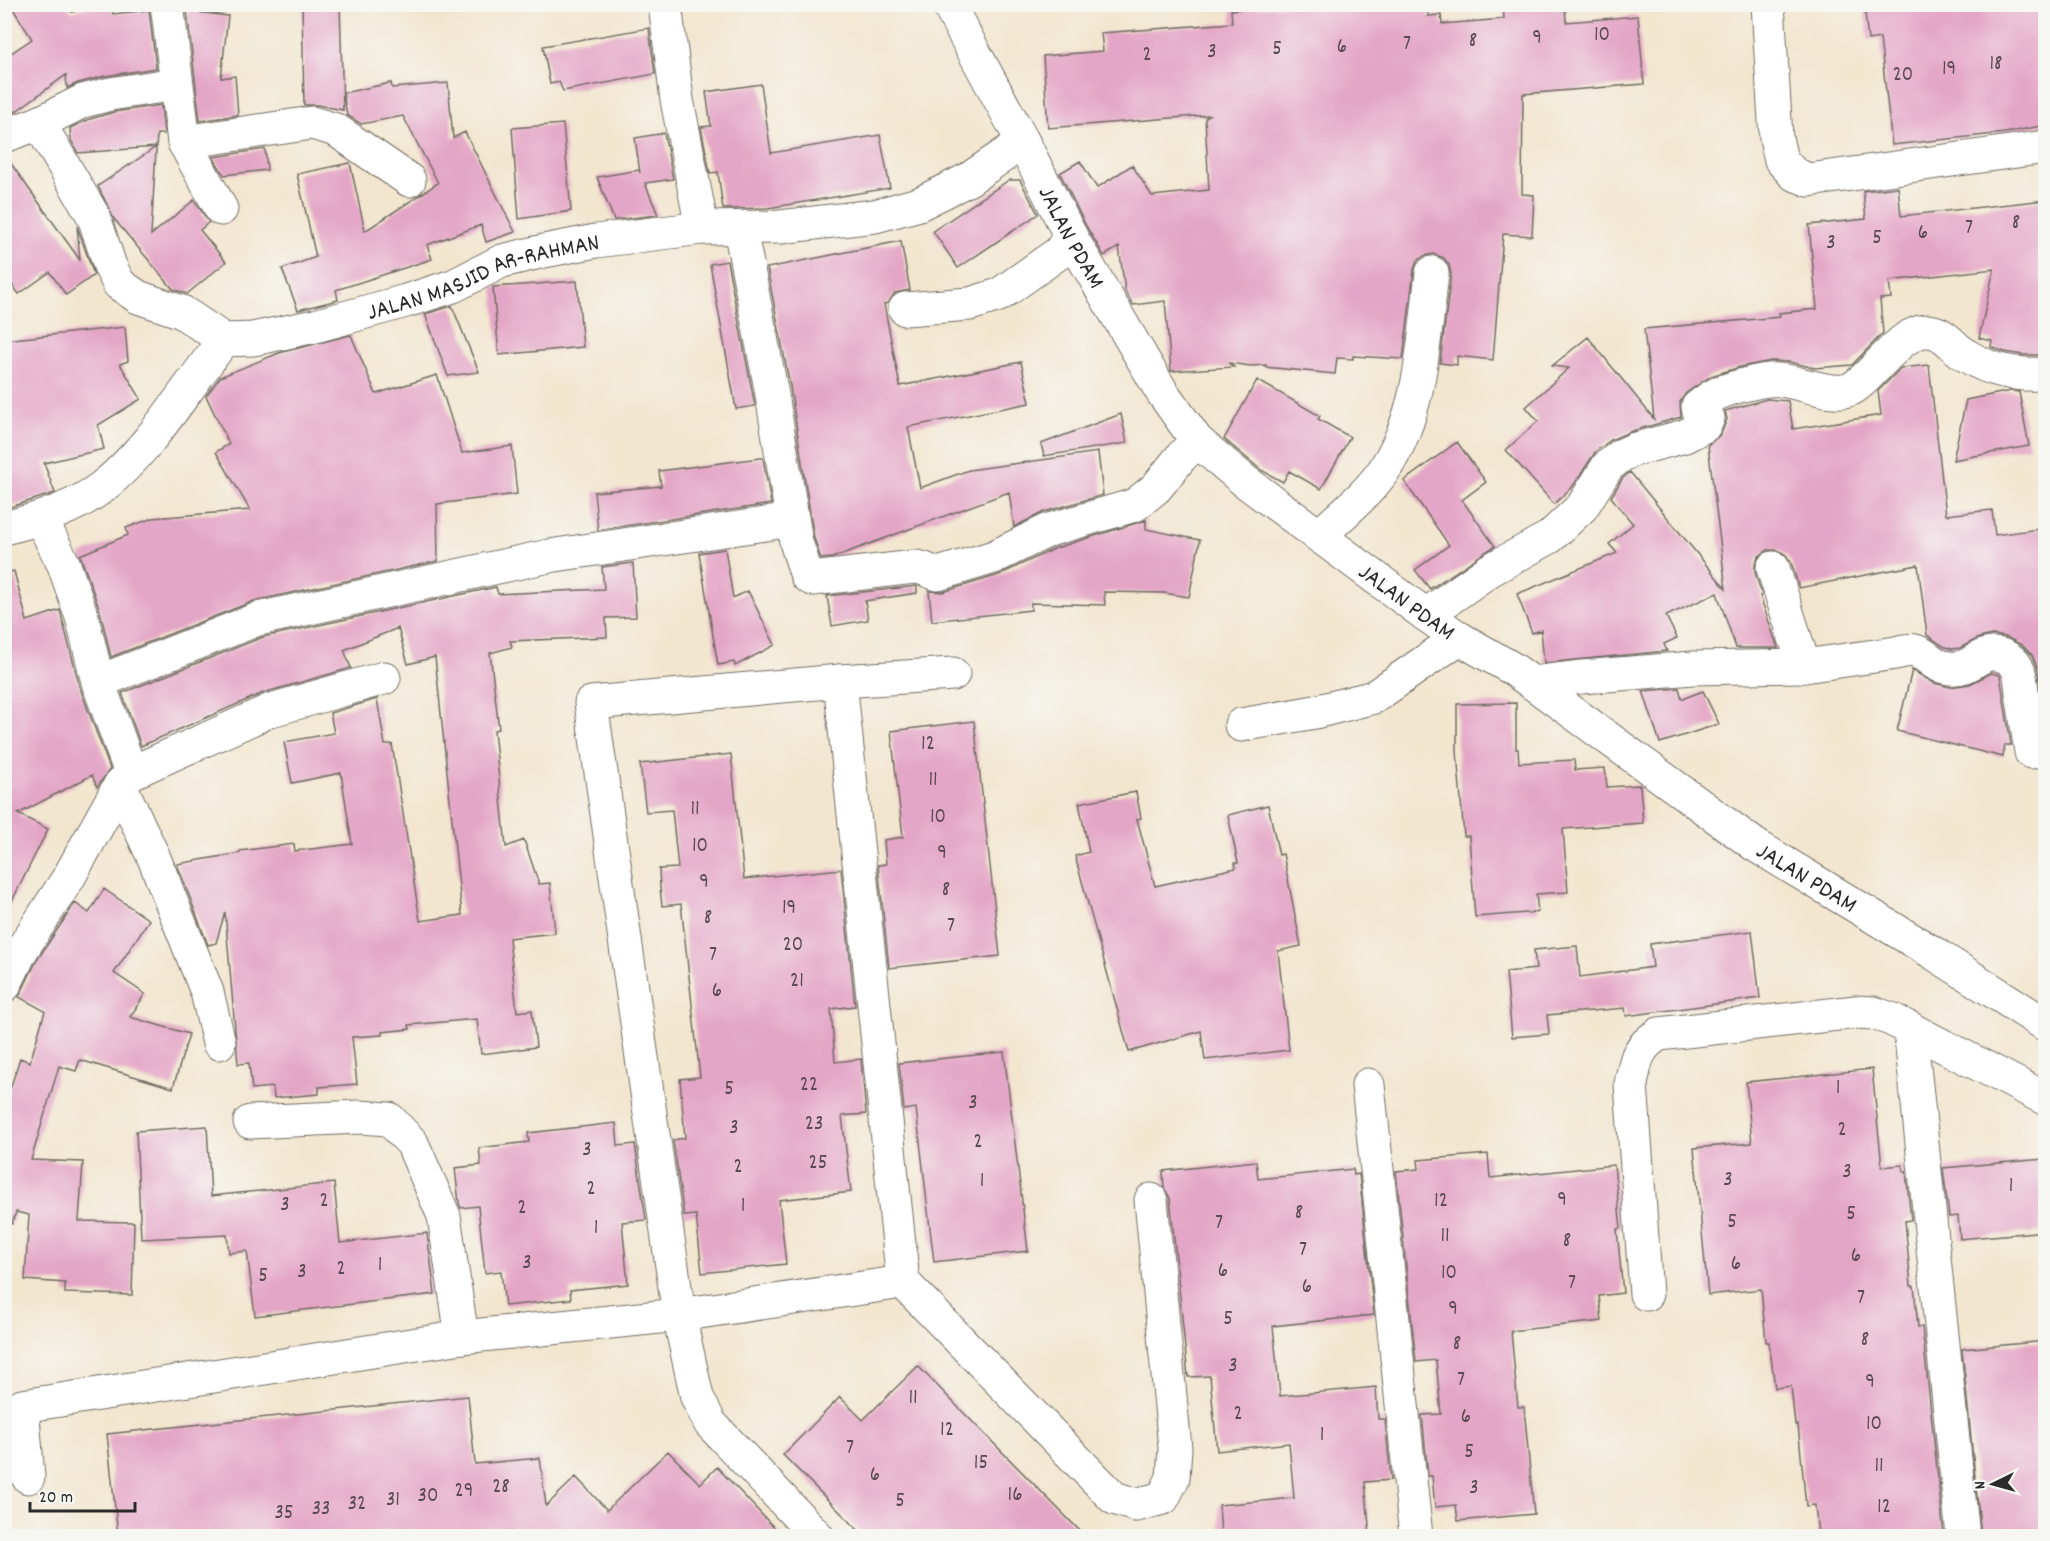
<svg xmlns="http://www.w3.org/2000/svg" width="2050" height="1541" viewBox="0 0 2050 1541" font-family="Dekko,sans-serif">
	<rect width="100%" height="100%" fill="#f6f6f2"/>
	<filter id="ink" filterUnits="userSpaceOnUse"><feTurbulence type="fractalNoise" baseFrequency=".0167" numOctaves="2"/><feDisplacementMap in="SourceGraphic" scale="12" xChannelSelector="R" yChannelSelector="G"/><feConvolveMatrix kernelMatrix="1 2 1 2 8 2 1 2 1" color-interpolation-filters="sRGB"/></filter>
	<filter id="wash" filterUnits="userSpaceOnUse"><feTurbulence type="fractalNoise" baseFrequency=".008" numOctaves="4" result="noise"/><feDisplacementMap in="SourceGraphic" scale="24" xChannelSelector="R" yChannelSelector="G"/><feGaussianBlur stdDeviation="1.35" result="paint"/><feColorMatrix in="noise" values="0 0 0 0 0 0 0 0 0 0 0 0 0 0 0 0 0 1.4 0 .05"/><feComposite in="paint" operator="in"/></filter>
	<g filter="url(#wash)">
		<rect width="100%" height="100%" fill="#f2e6cf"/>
		<path fill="#88e0a5" stroke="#5a8668" stroke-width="1.5" d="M 461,5 L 491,5 L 465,15 Z"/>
		<g id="blocks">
			<path fill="#e4a6c6" d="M 10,4 L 66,4 L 72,12 L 94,4 L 110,4 L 113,14 L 149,10 L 156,68 L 105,76 L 78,83 L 67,88 L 66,75 L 15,112 L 4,98 L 4,58 L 32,39 Z
				M 302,4 L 340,4 L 343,110 L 317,105 L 304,105 Z
				M 1302,4 L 1428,4 L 1428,16 L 1441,15 L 1442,24 L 1504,19 L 1503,4 L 1565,4 L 1566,22 L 1638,16 L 1644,84 L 1523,94 L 1522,194 L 1534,195 L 1532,236 L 1503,234 L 1493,360 L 1457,356 L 1457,365 L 1440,363 L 1451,274 L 1449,265 L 1444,258 L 1433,254 L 1424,256 L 1417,261 L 1414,270 L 1403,359 L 1353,356 L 1353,359 L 1337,358 L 1335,374 L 1265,367 L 1266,365 L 1251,366 L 1228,363 L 1234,367 L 1171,371 L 1165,301 L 1133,305 L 1125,291 L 1119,247 L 1104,256 L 1086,226 L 1060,173 L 1080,161 L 1097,188 L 1132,165 L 1152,196 L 1209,190 L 1205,118 L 1209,115 L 1048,128 L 1043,56 L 1103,51 L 1101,33 L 1232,23 L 1231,10 Z
				M 1864,4 L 2046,4 L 2046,125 L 2005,133 L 1892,145 L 1880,38 L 1868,40 Z
				M 187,11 L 228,16 L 221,78 L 235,76 L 238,115 L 200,121 Z
				M 649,28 L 655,74 L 563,91 L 559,82 L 550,84 L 543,46 Z
				M 391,83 L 392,88 L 448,83 L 453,138 L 465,132 L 515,232 L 486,242 L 481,225 L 427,245 L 432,259 L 336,290 L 338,300 L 298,310 L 282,269 L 316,257 L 297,174 L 350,163 L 365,231 L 438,183 L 403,116 L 361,124 L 347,115 L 343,93 Z
				M 761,84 L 771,153 L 880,135 L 890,188 L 768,208 L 723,209 L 718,172 L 710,173 L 701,127 L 711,126 L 706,92 Z
				M 161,105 L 164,134 L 157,134 L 151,235 L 194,200 L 209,222 L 200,230 L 226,262 L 187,294 L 173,289 L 114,219 L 98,186 L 156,147 L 78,153 L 71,140 L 70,128 L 90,119 L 114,112 Z
				M 563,124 L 571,211 L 519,219 L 512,128 Z
				M 664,133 L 673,179 L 645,183 L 658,215 L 614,220 L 597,177 L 639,170 L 640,173 L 635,138 Z
				M 265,149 L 267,170 L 224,175 L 213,157 Z
				M 4,154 L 80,260 L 77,226 L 94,275 L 66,295 L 50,272 L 19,294 L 4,274 Z
				M 1009,180 L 1020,180 L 1038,214 L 958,268 L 933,231 Z
				M 1898,187 L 1901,216 L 2046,200 L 2046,355 L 2024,355 L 2005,352 L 1991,347 L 1992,341 L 1979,338 L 1994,269 L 1889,281 L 1891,298 L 1880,299 L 1883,333 L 1852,365 L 1815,368 L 1789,362 L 1771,361 L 1740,367 L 1711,376 L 1686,393 L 1680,402 L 1681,417 L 1629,432 L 1611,440 L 1596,451 L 1573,486 L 1554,504 L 1506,450 L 1538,421 L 1526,407 L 1569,368 L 1552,366 L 1588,337 L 1654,419 L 1644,329 L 1780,317 L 1779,313 L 1817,309 L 1809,225 L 1866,219 L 1863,191 Z
				M 901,241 L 910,290 L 895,293 L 888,303 L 884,304 L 900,386 L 1021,362 L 1030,403 L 908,427 L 920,488 L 969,470 L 1098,452 L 1103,495 L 1044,512 L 1014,527 L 1009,492 L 832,558 L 821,559 L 814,538 L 790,386 L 767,268 Z
				M 727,261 L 755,406 L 736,409 L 710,264 Z
				M 577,281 L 583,347 L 499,355 L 493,287 Z
				M 452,306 L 479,372 L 448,376 L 425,314 Z
				M 125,327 L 128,361 L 120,364 L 141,399 L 98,425 L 104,449 L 44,463 L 55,493 L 4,509 L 4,340 Z
				M 351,335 L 376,394 L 437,375 L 462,453 L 512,446 L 517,494 L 437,504 L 438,561 L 254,601 L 111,657 L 100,611 L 80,555 L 128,535 L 126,528 L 153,518 L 250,510 L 216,452 L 229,444 L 206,396 L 220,377 L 279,353 Z
				M 1929,365 L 1946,515 L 1992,510 L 1995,535 L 2046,528 L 2046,722 L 2037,667 L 2032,655 L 2022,645 L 2006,637 L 1992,635 L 1979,638 L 1960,648 L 1952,649 L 1945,647 L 1927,635 L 1918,565 L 1799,588 L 1791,562 L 1786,555 L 1778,550 L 1768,550 L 1759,556 L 1755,565 L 1755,573 L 1762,595 L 1760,596 L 1778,648 L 1736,648 L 1717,593 L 1666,616 L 1677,638 L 1664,644 L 1667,651 L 1544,663 L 1541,630 L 1532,633 L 1517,594 L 1617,553 L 1609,544 L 1633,524 L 1611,497 L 1622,479 L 1630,472 L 1726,589 L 1708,445 L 1721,434 L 1727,419 L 1725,411 L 1767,399 L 1788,401 L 1793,429 L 1881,415 L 1878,391 L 1901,368 Z
				M 1257,380 L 1320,416 L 1318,419 L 1350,437 L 1321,489 L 1289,471 L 1283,482 L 1261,470 L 1224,439 Z
				M 2011,391 L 2019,392 L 2029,446 L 1953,460 L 1966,400 Z
				M 1121,414 L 1127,443 L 1044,456 L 1041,444 Z
				M 1457,442 L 1486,482 L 1462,500 L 1495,546 L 1430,589 L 1415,570 L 1449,545 L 1404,481 Z
				M 760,458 L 763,458 L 771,504 L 598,530 L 594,492 L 661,486 L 659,471 Z
				M 1146,520 L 1146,529 L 1200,540 L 1189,597 L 1164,593 L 1104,592 L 1105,605 L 1031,603 L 1031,610 L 932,621 L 929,591 L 943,592 L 999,575 L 1056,548 Z
				M 725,549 L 733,598 L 748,591 L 775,645 L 735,666 L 734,662 L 718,665 L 699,553 Z
				M 633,563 L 636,617 L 606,618 L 607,637 L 510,641 L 512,647 L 490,653 L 499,729 L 494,730 L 506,847 L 524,840 L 539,884 L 550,883 L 555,933 L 509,938 L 517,1012 L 532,1010 L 536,1047 L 481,1054 L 477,1019 L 409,1025 L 410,1029 L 382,1032 L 382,1035 L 352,1037 L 357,1084 L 319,1087 L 319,1094 L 274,1098 L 273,1087 L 252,1089 L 249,1063 L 238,1064 L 225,912 L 216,943 L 208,945 L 177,864 L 240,853 L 240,851 L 294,844 L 295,851 L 352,844 L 341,773 L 292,783 L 284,742 L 334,733 L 330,713 L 377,699 L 385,745 L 392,744 L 420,921 L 462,915 L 435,657 L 408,664 L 398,628 L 344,650 L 351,668 L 263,693 L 141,746 L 122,693 L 263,637 L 496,587 L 498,594 L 604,589 L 602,567 Z
				M 14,571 L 27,621 L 60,610 L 80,688 L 110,769 L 97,787 L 92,775 L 18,814 L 48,829 L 4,917 L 4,573 Z
				M 917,586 L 917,593 L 865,601 L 868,620 L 832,626 L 827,596 Z
				M 1912,670 L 1934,683 L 1950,687 L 1970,684 L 1991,673 L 2000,675 L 2011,745 L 2005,745 L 2003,757 L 1897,731 Z
				M 1679,688 L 1682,699 L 1703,691 L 1719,724 L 1660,743 L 1643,691 Z
				M 1516,703 L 1516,749 L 1518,749 L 1519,763 L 1574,760 L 1575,770 L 1605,768 L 1607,787 L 1640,785 L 1643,823 L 1563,829 L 1568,892 L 1536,894 L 1538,912 L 1475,917 L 1469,836 L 1464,836 L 1457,752 L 1457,704 Z
				M 974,721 L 1000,956 L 889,968 L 878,865 L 886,864 L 884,840 L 903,837 L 891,731 Z
				M 731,754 L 744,879 L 841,869 L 855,1006 L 831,1009 L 835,1062 L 861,1059 L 866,1114 L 842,1116 L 851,1192 L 779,1200 L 786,1264 L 702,1273 L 696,1215 L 684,1216 L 673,1140 L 685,1138 L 680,1079 L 700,1077 L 681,904 L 662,906 L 660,887 L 659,869 L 678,868 L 672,810 L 646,812 L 640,764 Z
				M 1136,792 L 1141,818 L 1137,819 L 1155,886 L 1236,868 L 1235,863 L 1238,863 L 1228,815 L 1268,805 L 1279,855 L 1283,854 L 1301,946 L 1278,951 L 1289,1050 L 1205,1060 L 1201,1031 L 1129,1052 L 1075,856 L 1089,852 L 1079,803 Z
				M 104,889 L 149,920 L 114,973 L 145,994 L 130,1017 L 189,1034 L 173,1088 L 80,1060 L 76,1071 L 59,1066 L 31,1160 L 83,1162 L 79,1221 L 134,1222 L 132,1295 L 65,1293 L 65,1283 L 25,1280 L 29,1215 L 16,1212 L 12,1224 L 4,1223 L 4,1108 L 20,1058 L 30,1062 L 45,1011 L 19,997 L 37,960 L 75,903 L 89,913 Z
				M 1752,931 L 1760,998 L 1626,1016 L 1625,1008 L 1547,1015 L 1549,1034 L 1512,1037 L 1506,972 L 1536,969 L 1534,950 L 1577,946 L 1580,977 L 1653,967 L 1650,944 Z
				M 1004,1052 L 1028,1251 L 934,1262 L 916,1108 L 904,1110 L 899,1063 Z
				M 1872,1069 L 1882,1167 L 1902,1165 L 1903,1171 L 1906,1171 L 1911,1220 L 1905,1221 L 1911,1286 L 1914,1286 L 1918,1327 L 1922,1327 L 1944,1536 L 1818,1536 L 1815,1505 L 1806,1506 L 1798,1425 L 1795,1425 L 1791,1386 L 1775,1388 L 1769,1342 L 1766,1342 L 1761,1289 L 1708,1295 L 1694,1148 L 1752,1143 L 1746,1082 Z
				M 616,1123 L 618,1146 L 635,1144 L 646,1220 L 622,1222 L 628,1284 L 570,1290 L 571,1299 L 505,1306 L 501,1271 L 485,1273 L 478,1206 L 461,1208 L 459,1203 L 455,1168 L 481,1165 L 479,1148 L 529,1142 L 528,1133 Z
				M 207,1126 L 211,1196 L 334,1183 L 340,1243 L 427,1233 L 435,1294 L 255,1316 L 247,1251 L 229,1253 L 227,1235 L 141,1239 L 136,1131 Z
				M 1488,1154 L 1490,1178 L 1614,1165 L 1621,1228 L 1617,1229 L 1623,1293 L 1599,1296 L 1602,1321 L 1511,1331 L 1518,1407 L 1524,1407 L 1534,1514 L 1458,1521 L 1456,1505 L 1435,1507 L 1432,1476 L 1428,1476 L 1422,1415 L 1441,1414 L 1436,1360 L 1416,1362 L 1396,1171 L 1419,1169 L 1418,1160 Z
				M 2044,1159 L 2046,1231 L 1960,1239 L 1958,1216 L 1949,1217 L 1943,1168 Z
				M 1256,1161 L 1258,1179 L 1353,1169 L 1354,1175 L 1359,1174 L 1374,1315 L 1273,1326 L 1280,1396 L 1376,1387 L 1378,1419 L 1385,1419 L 1391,1480 L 1365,1482 L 1370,1536 L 1221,1536 L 1219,1505 L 1294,1498 L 1289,1443 L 1217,1451 L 1210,1376 L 1188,1377 L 1170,1198 L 1164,1188 L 1163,1171 Z
				M 2046,1341 L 2046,1536 L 1981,1536 L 1962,1349 Z
				M 918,1366 L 957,1406 L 1085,1536 L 864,1536 L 783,1455 L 840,1397 L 863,1420 Z
				M 468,1396 L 475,1464 L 540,1458 L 546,1506 L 576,1477 L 607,1510 L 668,1451 L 700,1484 L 717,1467 L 782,1536 L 514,1536 L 512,1532 L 471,1536 L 118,1536 L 107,1434 Z"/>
		</g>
	</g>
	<g filter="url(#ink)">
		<use href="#blocks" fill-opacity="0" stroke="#716c64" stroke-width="1.5"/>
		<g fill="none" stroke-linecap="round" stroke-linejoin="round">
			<defs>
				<g id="minor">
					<path d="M 167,4 L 184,142 L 221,209"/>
					<path d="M 665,4 L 677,100 L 702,228"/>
					<path id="s1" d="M 948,4 L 1023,142 L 1070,235 L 1162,392 L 1197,441 L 1246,482 L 1426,615 L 1459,638 L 1513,669 L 1755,845 L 1935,954 L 2046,1025"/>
					<path d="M 1768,4 L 1776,138 L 1781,160 L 1794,174 L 1809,180 L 2046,147"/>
					<path d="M 39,123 L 94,217 L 110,266 L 119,284 L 138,297 L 182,312 L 224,340"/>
					<path d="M 4,136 L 39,123 L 83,101 L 110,94 L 176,84"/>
					<path d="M 184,142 L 312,123 L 336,130 L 409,180"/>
					<path d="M 740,228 L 771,389 L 796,542 L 807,576 L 812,579 L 914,567 C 925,567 928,572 938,574 L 994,557 L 1049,530 L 1135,505 L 1156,488 L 1181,457 L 1197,441"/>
					<path d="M 905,309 L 970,304 L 999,295 L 1060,252 L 1070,235"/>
					<path d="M 41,519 L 64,565 L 82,617 L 98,682 L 131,773 L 120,785 L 154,858 L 207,992 L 219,1043"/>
					<path id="s2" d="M 4,528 C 38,520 73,509 101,488 C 148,452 187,387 224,340 L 253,339 L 315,326 L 406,301 L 453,286 L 502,261 L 544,251 L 596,241 L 702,228 L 780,227 L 875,216 L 919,204 L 969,179 L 1023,142"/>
					<path d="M 1319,536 C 1341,515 1367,495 1384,470 C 1422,412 1424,339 1432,273"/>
					<path d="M 1426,615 L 1490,570 L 1550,537 L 1582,507 L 1608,466 L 1622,455 L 1636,449 L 1685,436 L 1704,426 L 1708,418 L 1699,411 L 1698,407 C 1703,403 1708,399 1713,396 C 1725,389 1765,378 1779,380 C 1797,381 1834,397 1851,389 C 1875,376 1904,323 1934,332 C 1943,334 1953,345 1960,351 C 1985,370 2014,376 2046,374"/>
					<path d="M 1804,666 L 1896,653 C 1928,643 1924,666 1950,668 C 1972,670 1975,655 1992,654 C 2002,653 2015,660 2018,670 C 2021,676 2021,685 2022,692 C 2025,712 2028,732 2031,752 L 2046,749"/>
					<path d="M 840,681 L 903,1282 L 1114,1498 L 1136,1505 L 1163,1498 L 1173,1478 L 1175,1448 L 1151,1200"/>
					<path d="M 98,682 L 258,619 L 549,556 L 792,520"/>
					<path d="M 1533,683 L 1582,677 L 1693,668 L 1804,666 L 1773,568"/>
					<path d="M 1241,725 L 1315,712 L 1374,697 L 1459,638"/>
					<path d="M 131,773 L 271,710 L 384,678"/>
					<path d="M 4,986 L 21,951 L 69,877 L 120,785"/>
					<path d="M 1910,1028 L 1963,1536"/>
					<path d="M 1368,1085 L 1416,1536"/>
					<path d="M 250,1122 L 360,1117 L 389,1119 L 412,1143 L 444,1216 L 462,1337"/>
					<path d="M 1646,1294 L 1631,1084 C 1636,1060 1636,1048 1659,1034 L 1856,1012 L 1873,1013 L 1891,1019 L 2046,1099"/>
					<path d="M 28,1477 L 22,1406 L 462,1337 L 679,1315 L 903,1282"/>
					<path d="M 817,1536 L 710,1423 L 697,1397 L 679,1315 L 591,703 L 840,681 L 953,674"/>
				</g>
			</defs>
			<use href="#minor" stroke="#716c64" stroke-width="35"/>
			<use href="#minor" stroke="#fff" stroke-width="33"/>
		</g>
	</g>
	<g text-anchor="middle" stroke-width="6" stroke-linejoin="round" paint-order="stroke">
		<g font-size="21" fill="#594a52">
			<text x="1602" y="40">10</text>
			<text x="1537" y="43">9</text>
			<text x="1473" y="46">8</text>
			<text x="1407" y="49">7</text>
			<text x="1342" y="52">6</text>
			<text x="1277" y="54">5</text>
			<text x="1212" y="57">3</text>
			<text x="1147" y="60">2</text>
			<text x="1996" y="69">18</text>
			<text x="1949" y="74">19</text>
			<text x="1903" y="80">20</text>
			<text x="2016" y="228">8</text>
			<text x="1969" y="233">7</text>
			<text x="1923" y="238">6</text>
			<text x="1877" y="243">5</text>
			<text x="1831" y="248">3</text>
			<text x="928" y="749">12</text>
			<text x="933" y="785">11</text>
			<text x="695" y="814">11</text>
			<text x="938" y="822">10</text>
			<text x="700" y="851">10</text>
			<text x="942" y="858">9</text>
			<text x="704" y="887">9</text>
			<text x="946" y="895">8</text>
			<text x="789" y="913">19</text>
			<text x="708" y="923">8</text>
			<text x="951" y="931">7</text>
			<text x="793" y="950">20</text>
			<text x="713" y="960">7</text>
			<text x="797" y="986">21</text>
			<text x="717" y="996">6</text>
			<text x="809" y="1090">22</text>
			<text x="1838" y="1093">1</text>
			<text x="729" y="1094">5</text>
			<text x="973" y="1108">3</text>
			<text x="814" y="1129">23</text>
			<text x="734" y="1133">3</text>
			<text x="1842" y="1135">2</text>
			<text x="978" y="1147">2</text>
			<text x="587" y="1155">3</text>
			<text x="818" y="1168">25</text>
			<text x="738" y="1172">2</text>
			<text x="1847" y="1177">3</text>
			<text x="1728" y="1185">3</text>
			<text x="982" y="1186">1</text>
			<text x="2011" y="1191">1</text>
			<text x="591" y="1194">2</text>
			<text x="1562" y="1205">9</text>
			<text x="324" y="1206">2</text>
			<text x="1441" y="1206">12</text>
			<text x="285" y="1210">3</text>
			<text x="743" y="1211">1</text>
			<text x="522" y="1213">2</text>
			<text x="1299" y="1218">8</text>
			<text x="1851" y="1219">5</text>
			<text x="1732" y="1227">5</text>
			<text x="1219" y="1228">7</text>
			<text x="596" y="1233">1</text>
			<text x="1445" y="1241">11</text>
			<text x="1567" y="1246">8</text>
			<text x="1303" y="1255">7</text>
			<text x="1856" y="1261">6</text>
			<text x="527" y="1268">3</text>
			<text x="1736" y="1269">6</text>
			<text x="380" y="1270">1</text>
			<text x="341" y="1274">2</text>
			<text x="1223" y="1276">6</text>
			<text x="302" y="1277">3</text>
			<text x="1449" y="1278">10</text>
			<text x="263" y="1281">5</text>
			<text x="1572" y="1288">7</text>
			<text x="1307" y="1292">6</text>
			<text x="1861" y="1303">7</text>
			<text x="1453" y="1314">9</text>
			<text x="1228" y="1324">5</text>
			<text x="1865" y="1345">8</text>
			<text x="1457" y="1349">8</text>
			<text x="1233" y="1371">3</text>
			<text x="1461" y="1385">7</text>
			<text x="1870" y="1387">9</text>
			<text x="913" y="1403">11</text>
			<text x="1238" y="1419">2</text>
			<text x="1466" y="1422">6</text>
			<text x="1874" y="1429">10</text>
			<text x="947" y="1435">12</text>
			<text x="1322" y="1440">1</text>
			<text x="850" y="1453">7</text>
			<text x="1469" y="1457">5</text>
			<text x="981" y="1468">15</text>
			<text x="1879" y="1471">11</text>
			<text x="875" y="1480">6</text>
			<text x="501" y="1492">28</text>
			<text x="1474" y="1493">3</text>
			<text x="464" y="1496">29</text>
			<text x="1015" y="1500">16</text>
			<text x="428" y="1501">30</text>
			<text x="393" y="1505">31</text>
			<text x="900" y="1506">5</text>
			<text x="357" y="1509">32</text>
			<text x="1884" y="1512">12</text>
			<text x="321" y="1514">33</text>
			<text x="284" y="1518">35</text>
		</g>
		<g font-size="24" fill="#2b2b2b" stroke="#f6f6f2">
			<text dy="8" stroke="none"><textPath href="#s1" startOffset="264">JALAN PDAM</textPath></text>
			<text dy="8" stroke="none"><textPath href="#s2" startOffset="567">JALAN MASJID AR-RAHMAN</textPath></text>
			<text dy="8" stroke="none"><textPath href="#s1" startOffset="768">JALAN PDAM</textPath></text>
			<text dy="8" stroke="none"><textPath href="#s1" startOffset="1254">JALAN PDAM</textPath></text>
		</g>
	</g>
	<rect width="2050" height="1541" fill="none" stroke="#f6f6f2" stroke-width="24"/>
	<g transform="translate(1993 1484) rotate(265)" stroke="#f6f6f2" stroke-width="4.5" paint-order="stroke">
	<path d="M0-4.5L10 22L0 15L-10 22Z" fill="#2b2b2b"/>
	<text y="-9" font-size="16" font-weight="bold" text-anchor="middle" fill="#2b2b2b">N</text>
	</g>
	<path d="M30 1502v9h105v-9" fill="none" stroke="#2b2b2b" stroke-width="3"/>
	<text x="39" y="1502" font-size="18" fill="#2b2b2b" stroke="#f6f6f2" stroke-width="4.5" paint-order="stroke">20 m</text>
</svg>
